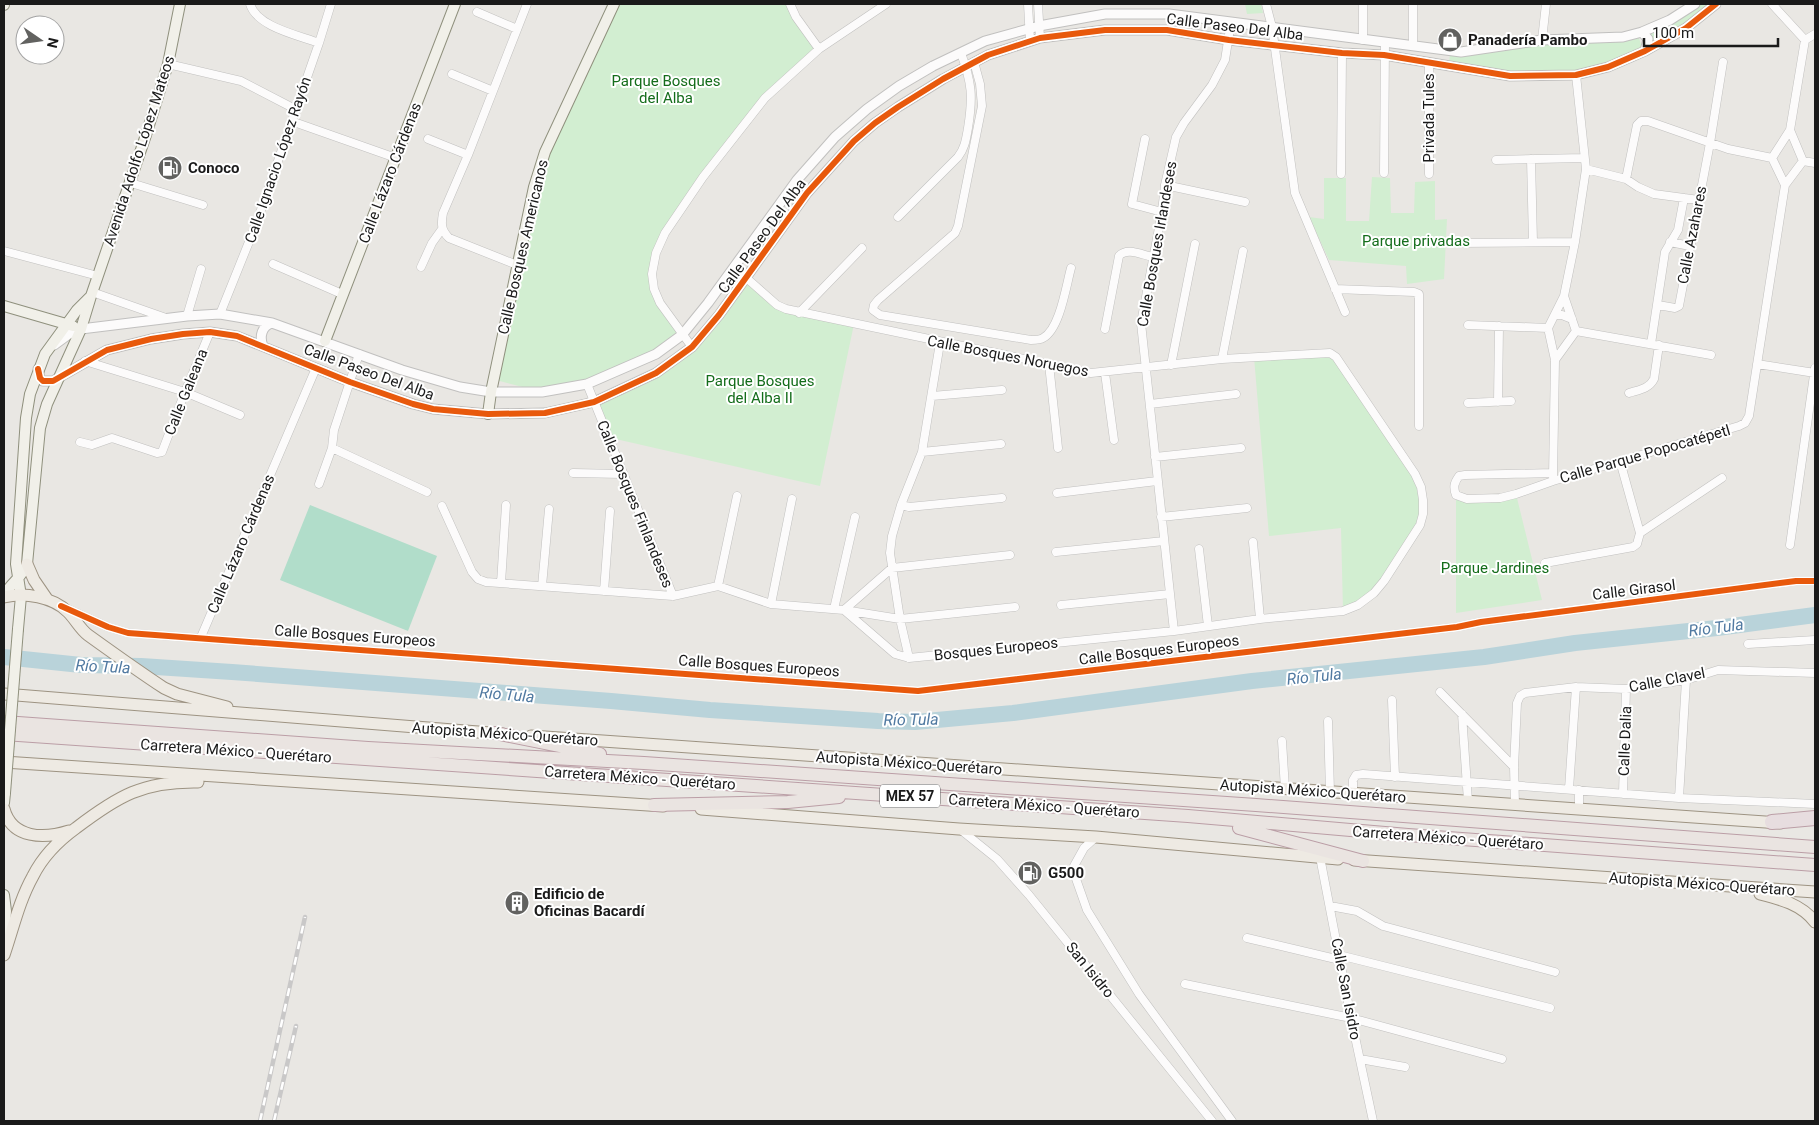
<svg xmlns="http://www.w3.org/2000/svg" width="1819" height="1125" viewBox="0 0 1819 1125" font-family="Roboto,sans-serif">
	<rect width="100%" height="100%" fill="#e9e7e3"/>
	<path fill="#d2eed1" d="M 614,4 L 790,4 L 819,49 L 765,98 L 703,177 L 656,253 L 654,289 L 682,335 L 656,354 L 587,384 L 542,392 L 496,380 L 534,187 Z
		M 1245,4 L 1261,4 L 1263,13 L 1247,14 Z
		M 1698,4 L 1713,4 L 1691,22 L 1652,43 L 1648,33 Z
		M 1639,38 L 1642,48 L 1604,66 L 1552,75 L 1510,76 L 1449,64 L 1450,53 L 1535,44 Z
		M 1372,177 L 1390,178 L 1391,213 L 1414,213 L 1415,182 L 1435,181 L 1435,220 L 1447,219 L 1444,279 L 1407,284 L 1406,266 L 1329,260 L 1309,217 L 1324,219 L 1324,178 L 1346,178 L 1346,221 L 1369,221 Z
		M 746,278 L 777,305 L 854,324 L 820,486 L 607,437 L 594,402 L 656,373 L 692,347 Z
		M 1330,353 L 1415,474 L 1423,514 L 1374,593 L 1343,611 L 1341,528 L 1269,536 L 1254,357 Z
		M 1516,494 L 1542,600 L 1456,613 L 1456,495 L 1467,499 Z"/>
	<path fill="#b1ddca" d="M 310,505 L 437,556 L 408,631 L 280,580 Z"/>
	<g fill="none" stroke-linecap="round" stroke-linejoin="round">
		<path stroke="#b9d3da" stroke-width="16" d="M 4,657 L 81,665 L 141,666 L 232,672 L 611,701 L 710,710 L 878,721 L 915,722 L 1013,713 L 1252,681 L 1484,657 L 1575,643 L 1717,628 L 1815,615"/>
		<defs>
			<path id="minor" d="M 250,4 C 257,27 298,35 319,43
				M 790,4 L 796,17 L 819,49
				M 1028,4 L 1030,40
				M 1038,4 L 1040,38
				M 1266,4 L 1272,27 L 1295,193 L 1345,312
				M 1772,4 L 1805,40 L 1790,130 L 1772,158 L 1785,185
				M 477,12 L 517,29
				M 1363,40 L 1363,4
				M 1542,40 L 1546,4
				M 1805,40 L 1815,34
				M 1413,46 L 1413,4
				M 974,62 L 980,84 L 982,106 L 958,226 L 955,233 L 878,300 L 874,305 L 873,310 L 880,315 L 1031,340 C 1035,340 1040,340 1043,338 C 1060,329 1066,286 1071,268
				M 168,64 L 241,81 L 295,109
				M 452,74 L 493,91
				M 291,121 L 396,158
				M 428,139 L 468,155
				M 1145,139 L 1132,204 L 1162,212
				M 1531,159 L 1533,242
				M 1496,160 L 1584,158
				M 1803,161 L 1815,163
				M 1586,169 L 1626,179 L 1638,187 L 1654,194 L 1699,200
				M 1384,173 L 1385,42
				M 1341,174 L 1342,53
				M 1429,174 L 1429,63
				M 1626,179 L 1637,125 L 1641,121 L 1648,121 L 1728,149 L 1772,158
				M 131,183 L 203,205
				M 1165,185 L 1245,202
				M 898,217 L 958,157 C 965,148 966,139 968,128 C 973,97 972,83 961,53
				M 1670,242 L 1690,246
				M 1457,243 L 1575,242
				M 4,251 L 98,276
				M 273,264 L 342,294
				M 517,265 L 449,238 C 441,230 441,224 443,213 L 468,155 L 527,4
				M 421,267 L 432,243 L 442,229
				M 734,267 L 777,305 L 786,309 L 1091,373 L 1222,359 L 1330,353 L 1336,357 L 1415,474 L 1421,487 L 1423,500 L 1423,514 L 1420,525 L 1384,581 L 1374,593 L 1358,605 L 1343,611 L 1260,619 L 1174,631 L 909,658 L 895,654 L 844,610 L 892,568 L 1010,555
				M 1335,289 L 1414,292 L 1419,294 L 1419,426
				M 92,292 L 166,318
				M 1658,305 L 1675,308 L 1679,306 L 1710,143 L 1723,62
				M 799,313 L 862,248
				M 220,314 L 255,227 L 319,43 L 331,4
				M 1555,315 L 1562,315 L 1572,319
				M 187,316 L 201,269
				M 1468,325 L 1548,328
				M 1105,329 L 1119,256 C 1127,247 1142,255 1153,257
				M 1576,331 L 1711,355
				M 1651,344 L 1665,252 L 1678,230 L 1684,198
				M 692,347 L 660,303 L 654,289 L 652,274 L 656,253 L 665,233 L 703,177 L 765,98 L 819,49 L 886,4
				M 1222,359 L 1243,251
				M 1555,360 L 1576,331 L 1564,296
				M 85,361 L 185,392 L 240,415
				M 1049,364 L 1058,448
				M 1757,364 L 1815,373
				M 1171,365 L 1195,244
				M 1105,373 L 1114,440
				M 587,384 L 673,596
				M 1629,393 C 1638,390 1649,389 1654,379 L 1659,345
				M 932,396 L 1002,390
				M 1498,402 L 1499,326
				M 1468,403 L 1511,401
				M 1150,404 L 1236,394
				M 80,442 L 92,445 L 112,438 L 157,453 L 162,452 L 185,392 L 210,332
				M 332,448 L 427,492
				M 922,452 L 1001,444
				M 1155,457 L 1241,448
				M 1620,461 L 1640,533
				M 573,473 L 622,474
				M 1553,473 L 1465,475 L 1459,476 C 1454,483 1453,487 1456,495 L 1467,499 L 1500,498 L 1516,494 L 1553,481 L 1739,426 L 1745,423 L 1749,416 L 1785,185 L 1803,161 L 1790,130
				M 1553,477 L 1555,360 L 1548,328 L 1564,296 L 1575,242 L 1586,169 L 1576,75
				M 319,484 L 332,448 L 334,430 L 359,354
				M 1057,493 L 1157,481
				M 901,505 L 909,507 L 1002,498
				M 442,506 L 472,572 L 478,579 L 486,582 L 673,596 L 718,586 L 771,604 L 844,610 L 900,619 L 1015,607
				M 1161,517 L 1247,508
				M 1253,542 L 1260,619
				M 1790,545 L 1815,368
				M 1199,549 L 1208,626
				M 1056,552 L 1164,541
				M 1545,563 L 1633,547 L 1637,544 L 1640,533 L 1722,478
				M 501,583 L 506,505
				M 542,586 L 549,509
				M 718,586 L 737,496
				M 604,591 L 610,511
				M 771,604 L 792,499
				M 1061,605 L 1170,594
				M 68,609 L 108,627 L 128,633 L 918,691 L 1457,627 L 1481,622 L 1796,581 L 1815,581
				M 834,609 L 855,517
				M 1174,631 L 1141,323 L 1162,212 L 1165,185 L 1176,137 L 1184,123 L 1212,85 L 1225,60 L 1231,22
				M 201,637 L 316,368
				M 1748,644 L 1815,640
				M 909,658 L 900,619 L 890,553 L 892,536 L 901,505 L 922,452 L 940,343
				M 1440,692 L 1514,767
				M 1392,700 L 1395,777
				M 1462,714 L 1468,801
				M 1328,721 L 1330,792
				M 1282,741 L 1285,789
				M 1569,789 L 1576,687
				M 1353,793 L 1353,780 L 1356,775 L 1363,774 L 1679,798 L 1815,804
				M 1623,794 L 1626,689
				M 1679,798 L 1686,680
				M 1515,804 L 1514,767 L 1517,703 L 1520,696 L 1525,693 L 1576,687 L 1626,689 L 1686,680 L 1718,670 L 1815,673
				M 1579,809 L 1579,790
				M 961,830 L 997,859 L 1029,895 L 1212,1121
				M 1096,837 L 1084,848 L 1074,866 L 1075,876 L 1087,910 L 1139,994 L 1232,1121
				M 1320,857 L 1351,1018 L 1373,1121
				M 1330,906 L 1357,911 L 1383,926 L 1555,972
				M 1247,938 L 1340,960
				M 1339,955 L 1550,1008
				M 1185,984 L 1351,1018 L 1502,1059
				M 1360,1059 L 1405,1067"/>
			<path id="tertiary" d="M 1642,32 L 1648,39 L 1645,51
				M 54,345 L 69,334 L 81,329 L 187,316 L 220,314 L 272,323 L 402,370 L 460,387 L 491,392 L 542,392 L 587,384 L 656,354 L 682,335 L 708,303 L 797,180 L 835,137 L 867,109 L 899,86 L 933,66 L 985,41 L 1039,26 L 1105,14 L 1169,14 L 1461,52 L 1542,40 L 1623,37 L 1642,32 L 1670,20 L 1695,4
				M 263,346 C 259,336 262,326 272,323
				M 38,369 L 40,378 L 43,381 L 53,381 L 107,350 L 151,339 L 183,334 L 210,332 L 237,336 L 350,382 L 413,404 L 433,409 L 488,414 L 545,413 L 594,402 L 656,373 L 692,347 L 719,315 L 807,193 L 854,141 L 875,123 L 898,107 L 943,79 L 988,55 L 1040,38 L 1105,30 L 1167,30 L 1229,40 L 1342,53 L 1384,55 L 1510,76 L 1576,75 L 1608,67 L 1645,51 L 1686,28 L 1716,4"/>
			<path id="secondary" d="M 4,5 L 4,4
				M 4,306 L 73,326
				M 325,341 L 455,4
				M 488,414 L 491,392 L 534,187 L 545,152 L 614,4
				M 4,596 C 10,583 23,577 27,564 L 40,428 L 47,404 L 81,329 L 91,296 L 146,135 L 168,64 L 180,4
				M 18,629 L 21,596 L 16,564 L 26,418 L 30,394 L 45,354 L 77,310 L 90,297
				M 4,803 L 5,793
				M 4,895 L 6,911 L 4,944"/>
			<path id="primary" d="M 27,564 L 34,580 L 47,599
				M 4,597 C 25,592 53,597 68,612 C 76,620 80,629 88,635 C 113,653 138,671 164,688 L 177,694 L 227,707
				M 4,694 L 503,734
				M 531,736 L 1780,823
				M 4,762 L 663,806
				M 4,809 C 12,839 44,839 69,831
				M 701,809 L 959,829 L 1096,837 L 1338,859
				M 1354,860 L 1815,892
				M 1760,894 C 1780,899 1801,904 1815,922
				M 4,955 C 13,929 19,901 33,876 C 43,856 58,841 76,828 C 118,796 143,781 198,782"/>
			<path id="trunk" d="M 4,722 L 368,748 L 644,763 L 1256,805 L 1815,847
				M 495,733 L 600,754
				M 4,734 L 1188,816 L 1408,835 L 1815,865
				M 654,805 L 788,802 L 839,797
				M 1239,828 L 1363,861"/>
			<path id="motorway" d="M 1772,822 L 1815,818"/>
		</defs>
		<use href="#minor" stroke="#c1c0bf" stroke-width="9"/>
		<use href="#tertiary" stroke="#c1c0bf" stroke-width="11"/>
		<use href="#secondary" stroke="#8f907d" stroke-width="12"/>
		<use href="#primary" stroke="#9d9382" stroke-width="13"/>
		<use href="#trunk" stroke="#bb9ea6" stroke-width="14"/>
		<use href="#motorway" stroke="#bb9ea6" stroke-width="16"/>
		<use href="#minor" stroke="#fcfbfb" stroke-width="8"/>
		<use href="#tertiary" stroke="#fcfbfb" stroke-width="9"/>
		<use href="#secondary" stroke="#f1f0e9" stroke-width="10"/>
		<use href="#primary" stroke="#eeeae3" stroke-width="11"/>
		<use href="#trunk" stroke="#eae4e1" stroke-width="12"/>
		<use href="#motorway" stroke="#e7dddf" stroke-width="14"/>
		<defs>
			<path id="rail" d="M 260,1121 L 305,917
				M 274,1121 L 296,1026"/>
		</defs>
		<use href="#rail" stroke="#c9c8c8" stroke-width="4.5"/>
		<use href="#rail" stroke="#fff" stroke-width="2.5" stroke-dasharray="8" stroke-linecap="butt"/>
		<defs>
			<path id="secondary-bridge" d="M 5,793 L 18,629"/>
		</defs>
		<use href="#secondary-bridge" stroke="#8f907d" stroke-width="12" stroke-linecap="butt"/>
		<use href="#secondary-bridge" stroke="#f1f0e9" stroke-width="10"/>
		<defs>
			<path id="cycleway" d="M 38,369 L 40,378 L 43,381 L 53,381 L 107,350 L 151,339 L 183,334 L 210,332 L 237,336 L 350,382 L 413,404 L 433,409 L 488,414 L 545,413 L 594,402 L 656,373 L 692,347 L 719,315 L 807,193 L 854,141 L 875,123 L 898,107 L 943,79 L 988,55 L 1040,38 L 1105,30 L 1167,30 L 1229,40 L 1342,53 L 1384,55 L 1510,76 L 1576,75 L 1608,67 L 1645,51 L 1686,28 L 1716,4
				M 61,606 L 108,627 L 128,633 L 918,691 L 1457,627 L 1481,622 L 1796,581 L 1815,581"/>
		</defs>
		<use href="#cycleway" stroke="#fff" stroke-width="9"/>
		<use href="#cycleway" stroke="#e8590c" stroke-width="6"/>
	</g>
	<defs>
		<symbol id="shop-disc" viewBox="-11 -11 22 22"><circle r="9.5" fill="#626260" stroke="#fff"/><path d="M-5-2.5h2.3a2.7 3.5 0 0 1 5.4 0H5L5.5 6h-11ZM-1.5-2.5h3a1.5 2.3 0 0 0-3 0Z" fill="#fff"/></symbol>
		<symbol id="fuel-disc" viewBox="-11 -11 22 22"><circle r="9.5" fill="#626260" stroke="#fff"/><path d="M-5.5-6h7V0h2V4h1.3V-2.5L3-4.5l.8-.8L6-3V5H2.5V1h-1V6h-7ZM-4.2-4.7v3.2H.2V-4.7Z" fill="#fff"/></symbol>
		<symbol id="building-disc" viewBox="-11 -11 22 22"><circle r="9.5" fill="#626260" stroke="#fff"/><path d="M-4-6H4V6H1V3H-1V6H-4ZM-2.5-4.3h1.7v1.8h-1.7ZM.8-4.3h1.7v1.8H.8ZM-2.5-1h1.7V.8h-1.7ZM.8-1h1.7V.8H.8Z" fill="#fff"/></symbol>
	</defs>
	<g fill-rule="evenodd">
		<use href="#shop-disc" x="1436" y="26" width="28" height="28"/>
		<use href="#fuel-disc" x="156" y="154" width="28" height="28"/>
		<use href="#fuel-disc" x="1016" y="859" width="28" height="28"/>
		<use href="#building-disc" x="503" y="889" width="28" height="28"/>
	</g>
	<g text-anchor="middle" stroke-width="4" stroke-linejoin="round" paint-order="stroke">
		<rect fill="#fff" stroke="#5f5f5f" stroke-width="1" x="880" y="784.5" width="60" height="23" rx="4"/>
		<g font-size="14" font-weight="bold" fill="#1a1a1a">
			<text x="910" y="801">MEX 57</text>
		</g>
		<g font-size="15" fill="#1a1a1a" stroke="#fff">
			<text transform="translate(1235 27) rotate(7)" y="5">Calle Paseo Del Alba</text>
			<text transform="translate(1429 118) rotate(-90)" y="5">Privada Tules</text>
			<text transform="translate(139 151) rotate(-72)" y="5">Avenida Adolfo López Mateos</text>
			<text transform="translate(278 160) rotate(-71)" y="5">Calle Ignacio López Rayón</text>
			<text transform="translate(390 173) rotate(-69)" y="5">Calle Lázaro Cárdenas</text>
			<text transform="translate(1692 235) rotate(-79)" y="5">Calle Azahares</text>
			<text transform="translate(762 236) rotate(-54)" y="5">Calle Paseo Del Alba</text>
			<text transform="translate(1157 244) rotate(-80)" y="5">Calle Bosques Irlandeses</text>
			<text transform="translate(523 247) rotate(-77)" y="5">Calle Bosques Americanos</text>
			<text transform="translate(1008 356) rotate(11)" y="5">Calle Bosques Noruegos</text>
			<text transform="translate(369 372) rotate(20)" y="5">Calle Paseo Del Alba</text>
			<text transform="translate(186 392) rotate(-68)" y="5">Calle Galeana</text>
			<text transform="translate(1645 454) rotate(-16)" y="5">Calle Parque Popocatépetl</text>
			<text transform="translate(635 504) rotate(68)" y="5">Calle Bosques Finlandeses</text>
			<text transform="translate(241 544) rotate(-67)" y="5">Calle Lázaro Cárdenas</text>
			<text transform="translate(1634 590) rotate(-7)" y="5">Calle Girasol</text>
			<text transform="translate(355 636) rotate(4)" y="5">Calle Bosques Europeos</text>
			<text transform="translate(996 649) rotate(-6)" y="5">Bosques Europeos</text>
			<text transform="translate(1159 650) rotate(-7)" y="5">Calle Bosques Europeos</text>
			<text transform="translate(759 666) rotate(4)" y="5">Calle Bosques Europeos</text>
			<text transform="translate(1667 680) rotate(-11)" y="5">Calle Clavel</text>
			<text transform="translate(505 734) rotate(4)" y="5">Autopista México-Querétaro</text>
			<text transform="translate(1625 741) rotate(-88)" y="5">Calle Dalia</text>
			<text transform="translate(236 751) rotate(4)" y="5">Carretera México - Querétaro</text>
			<text transform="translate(909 763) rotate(4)" y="5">Autopista México-Querétaro</text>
			<text transform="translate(640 778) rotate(4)" y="5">Carretera México - Querétaro</text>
			<text transform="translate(1313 791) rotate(4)" y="5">Autopista México-Querétaro</text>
			<text transform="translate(1044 806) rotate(4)" y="5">Carretera México - Querétaro</text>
			<text transform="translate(1448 838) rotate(4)" y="5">Carretera México - Querétaro</text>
			<text transform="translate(1702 884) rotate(4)" y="5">Autopista México-Querétaro</text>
			<text transform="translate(1090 970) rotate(51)" y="5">San Isidro</text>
			<text transform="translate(1346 989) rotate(79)" y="5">Calle San Isidro</text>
		</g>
		<g font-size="15" font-weight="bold" fill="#1a1a1a" stroke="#fff" text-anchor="start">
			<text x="1468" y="45">Panadería Pambo</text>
			<text x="188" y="173">Conoco</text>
			<text x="1048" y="878">G500</text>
			<text x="534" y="899">Edificio de<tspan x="534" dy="17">Oficinas Bacardí</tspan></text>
		</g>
		<g font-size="15" fill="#146d1b" stroke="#fff">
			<text x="666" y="86">Parque Bosques<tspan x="666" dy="17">del Alba</tspan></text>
			<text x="1416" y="246">Parque privadas</text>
			<text x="760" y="386">Parque Bosques<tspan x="760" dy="17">del Alba II</tspan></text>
			<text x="1495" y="573">Parque Jardines</text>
		</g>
		<g font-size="16" font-style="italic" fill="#5079a1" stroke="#fff">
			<text transform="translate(1716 627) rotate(-7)" y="6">Río Tula</text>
			<text transform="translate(103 666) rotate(3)" y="6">Río Tula</text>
			<text transform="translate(1314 676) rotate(-6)" y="6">Río Tula</text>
			<text transform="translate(507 694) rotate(5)" y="6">Río Tula</text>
			<text transform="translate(911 719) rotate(-1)" y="6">Río Tula</text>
		</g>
	</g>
	<rect width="1819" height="1125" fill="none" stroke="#1a1a1a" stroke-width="10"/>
	<g transform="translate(40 40) rotate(103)"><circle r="24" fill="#ffffff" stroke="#a3a3a3"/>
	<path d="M0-4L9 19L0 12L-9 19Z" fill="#626260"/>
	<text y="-8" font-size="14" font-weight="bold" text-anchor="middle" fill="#1a1a1a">N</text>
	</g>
	<path d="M1644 38v8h134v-8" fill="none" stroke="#1a1a1a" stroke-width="2.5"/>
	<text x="1652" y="38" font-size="15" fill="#1a1a1a" stroke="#ffffff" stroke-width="4" paint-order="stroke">100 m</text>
</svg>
